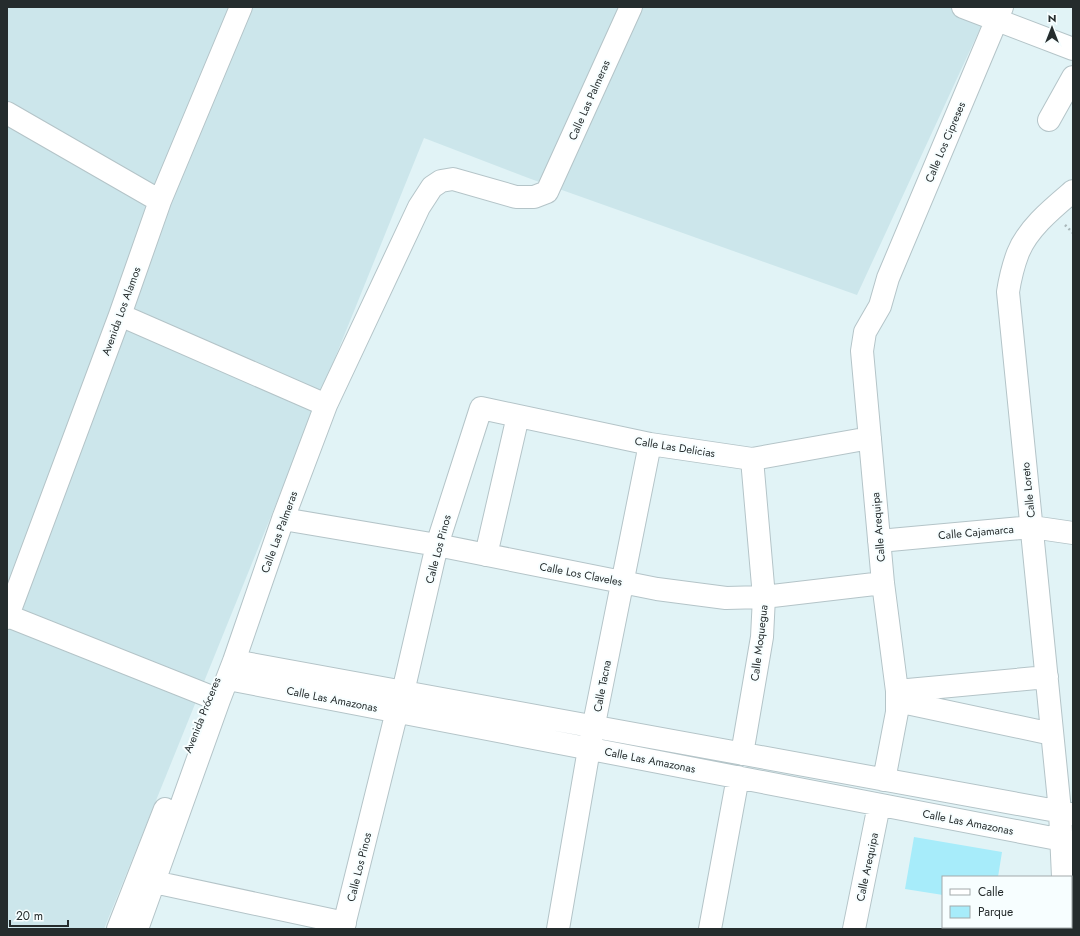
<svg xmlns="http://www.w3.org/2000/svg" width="1080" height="936" viewBox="0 0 1080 936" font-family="Jost,sans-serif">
	<rect width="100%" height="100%" fill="#e1f3f6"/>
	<path fill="#cce6eb" d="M 7,7 L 990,7 L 857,295 L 531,179 L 424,138 L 104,929 L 14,929 L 7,926 Z"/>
	<path fill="#a7ecfa" d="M 914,837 L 1002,852 L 998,877 L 943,877 L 943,895 L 905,889 Z"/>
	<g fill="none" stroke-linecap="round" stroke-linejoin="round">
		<defs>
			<path id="minor" d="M 963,7 L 1073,49
				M 7,113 L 160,201
				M 1049,120 L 1073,77
				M 120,315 L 326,405
				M 283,519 L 437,545 L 657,589 L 726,598 L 764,597 L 883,583
				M 879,541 L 1032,527 L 1073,533
				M 486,555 L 518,416
				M 8,616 L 219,700
				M 7,618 L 120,315 L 160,201 L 241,7
				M 234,661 L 1073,814
				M 228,679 L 1073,842
				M 897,691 L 1047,677
				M 403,692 L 437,545 L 481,408 L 650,444 L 752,459 L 870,438
				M 897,701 L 1052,734
				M 742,754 L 762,637 L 764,597 L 752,459
				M 884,780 L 897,712 L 897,691 L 883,583 L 862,351 L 865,332 L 880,306 L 888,278 L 1002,7
				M 1063,877 L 1060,811 L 1008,292 C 1010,279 1013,266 1018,253 C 1028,228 1053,208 1073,191
				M 154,882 L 345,923
				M 1066,927 L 1066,929
				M 118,929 L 165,809
				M 137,929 L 219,700 L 234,661 L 283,519 L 326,405 L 419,207 L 432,187 L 441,181 L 453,179 L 516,197 L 534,197 L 547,192 L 631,7
				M 343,929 L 397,711
				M 558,929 L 589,749 L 650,444
				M 710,929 L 738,777
				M 854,929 L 879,805"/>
		</defs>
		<use href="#minor" stroke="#b4c4c8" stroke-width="24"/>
		<path stroke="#a9b7ba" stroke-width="2.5" stroke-dasharray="2 3" stroke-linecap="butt" d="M 1065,225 L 1073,233"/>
		<use href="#minor" stroke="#fff" stroke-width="22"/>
	</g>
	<g text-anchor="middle" stroke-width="4" stroke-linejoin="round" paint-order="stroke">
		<g font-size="11" fill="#252c2d" stroke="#f7feff">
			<text transform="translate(589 100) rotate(-66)" y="4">Calle Las Palmeras</text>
			<text transform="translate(945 142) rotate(-67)" y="4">Calle Los Cipreses</text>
			<text transform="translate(121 311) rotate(-70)" y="4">Avenida Los Alamos</text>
			<text transform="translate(675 447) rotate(9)" y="4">Calle Las Delicias</text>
			<text transform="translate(1028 490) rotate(-96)" y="4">Calle Loreto</text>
			<text transform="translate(878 527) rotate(-95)" y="4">Calle Arequipa</text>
			<text transform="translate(279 532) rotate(-70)" y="4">Calle Las Palmeras</text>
			<text transform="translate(976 532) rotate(-5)" y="4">Calle Cajamarca</text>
			<text transform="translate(438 549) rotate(-75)" y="4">Calle Los Pinos</text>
			<text transform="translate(581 574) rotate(11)" y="4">Calle Los Claveles</text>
			<text transform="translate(759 643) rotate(-83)" y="4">Calle Moquegua</text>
			<text transform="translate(602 686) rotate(-79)" y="4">Calle Tacna</text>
			<text transform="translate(332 699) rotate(11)" y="4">Calle Las Amazonas</text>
			<text transform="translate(202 715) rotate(-68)" y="4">Avenida Próceres</text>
			<text transform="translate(650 760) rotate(11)" y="4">Calle Las Amazonas</text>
			<text transform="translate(968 822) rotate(11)" y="4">Calle Las Amazonas</text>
			<text transform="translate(359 867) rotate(-76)" y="4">Calle Los Pinos</text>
			<text transform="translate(867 867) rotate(-78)" y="4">Calle Arequipa</text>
		</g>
	</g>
	<rect width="1080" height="936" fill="none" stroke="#252c2d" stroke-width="16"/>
	<rect x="942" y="876" width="130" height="52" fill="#f7feff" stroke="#a3aaab"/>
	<rect x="950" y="889" width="20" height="6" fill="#ffffff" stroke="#a3aaab"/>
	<text x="978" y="896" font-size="12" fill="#252c2d">Calle</text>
	<rect x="950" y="906" width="20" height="12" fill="#a7ecfa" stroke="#a3aaab"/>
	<text x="978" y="916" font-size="12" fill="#252c2d">Parque</text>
	<g transform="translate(1052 28)" stroke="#f7feff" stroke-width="3" paint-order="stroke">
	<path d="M0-3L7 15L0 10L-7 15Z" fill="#252c2d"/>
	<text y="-6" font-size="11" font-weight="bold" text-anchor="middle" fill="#252c2d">N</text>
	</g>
	<path d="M10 920v6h58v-6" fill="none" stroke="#252c2d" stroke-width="2"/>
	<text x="16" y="920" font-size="12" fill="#252c2d" stroke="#f7feff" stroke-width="3" paint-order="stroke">20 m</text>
</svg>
